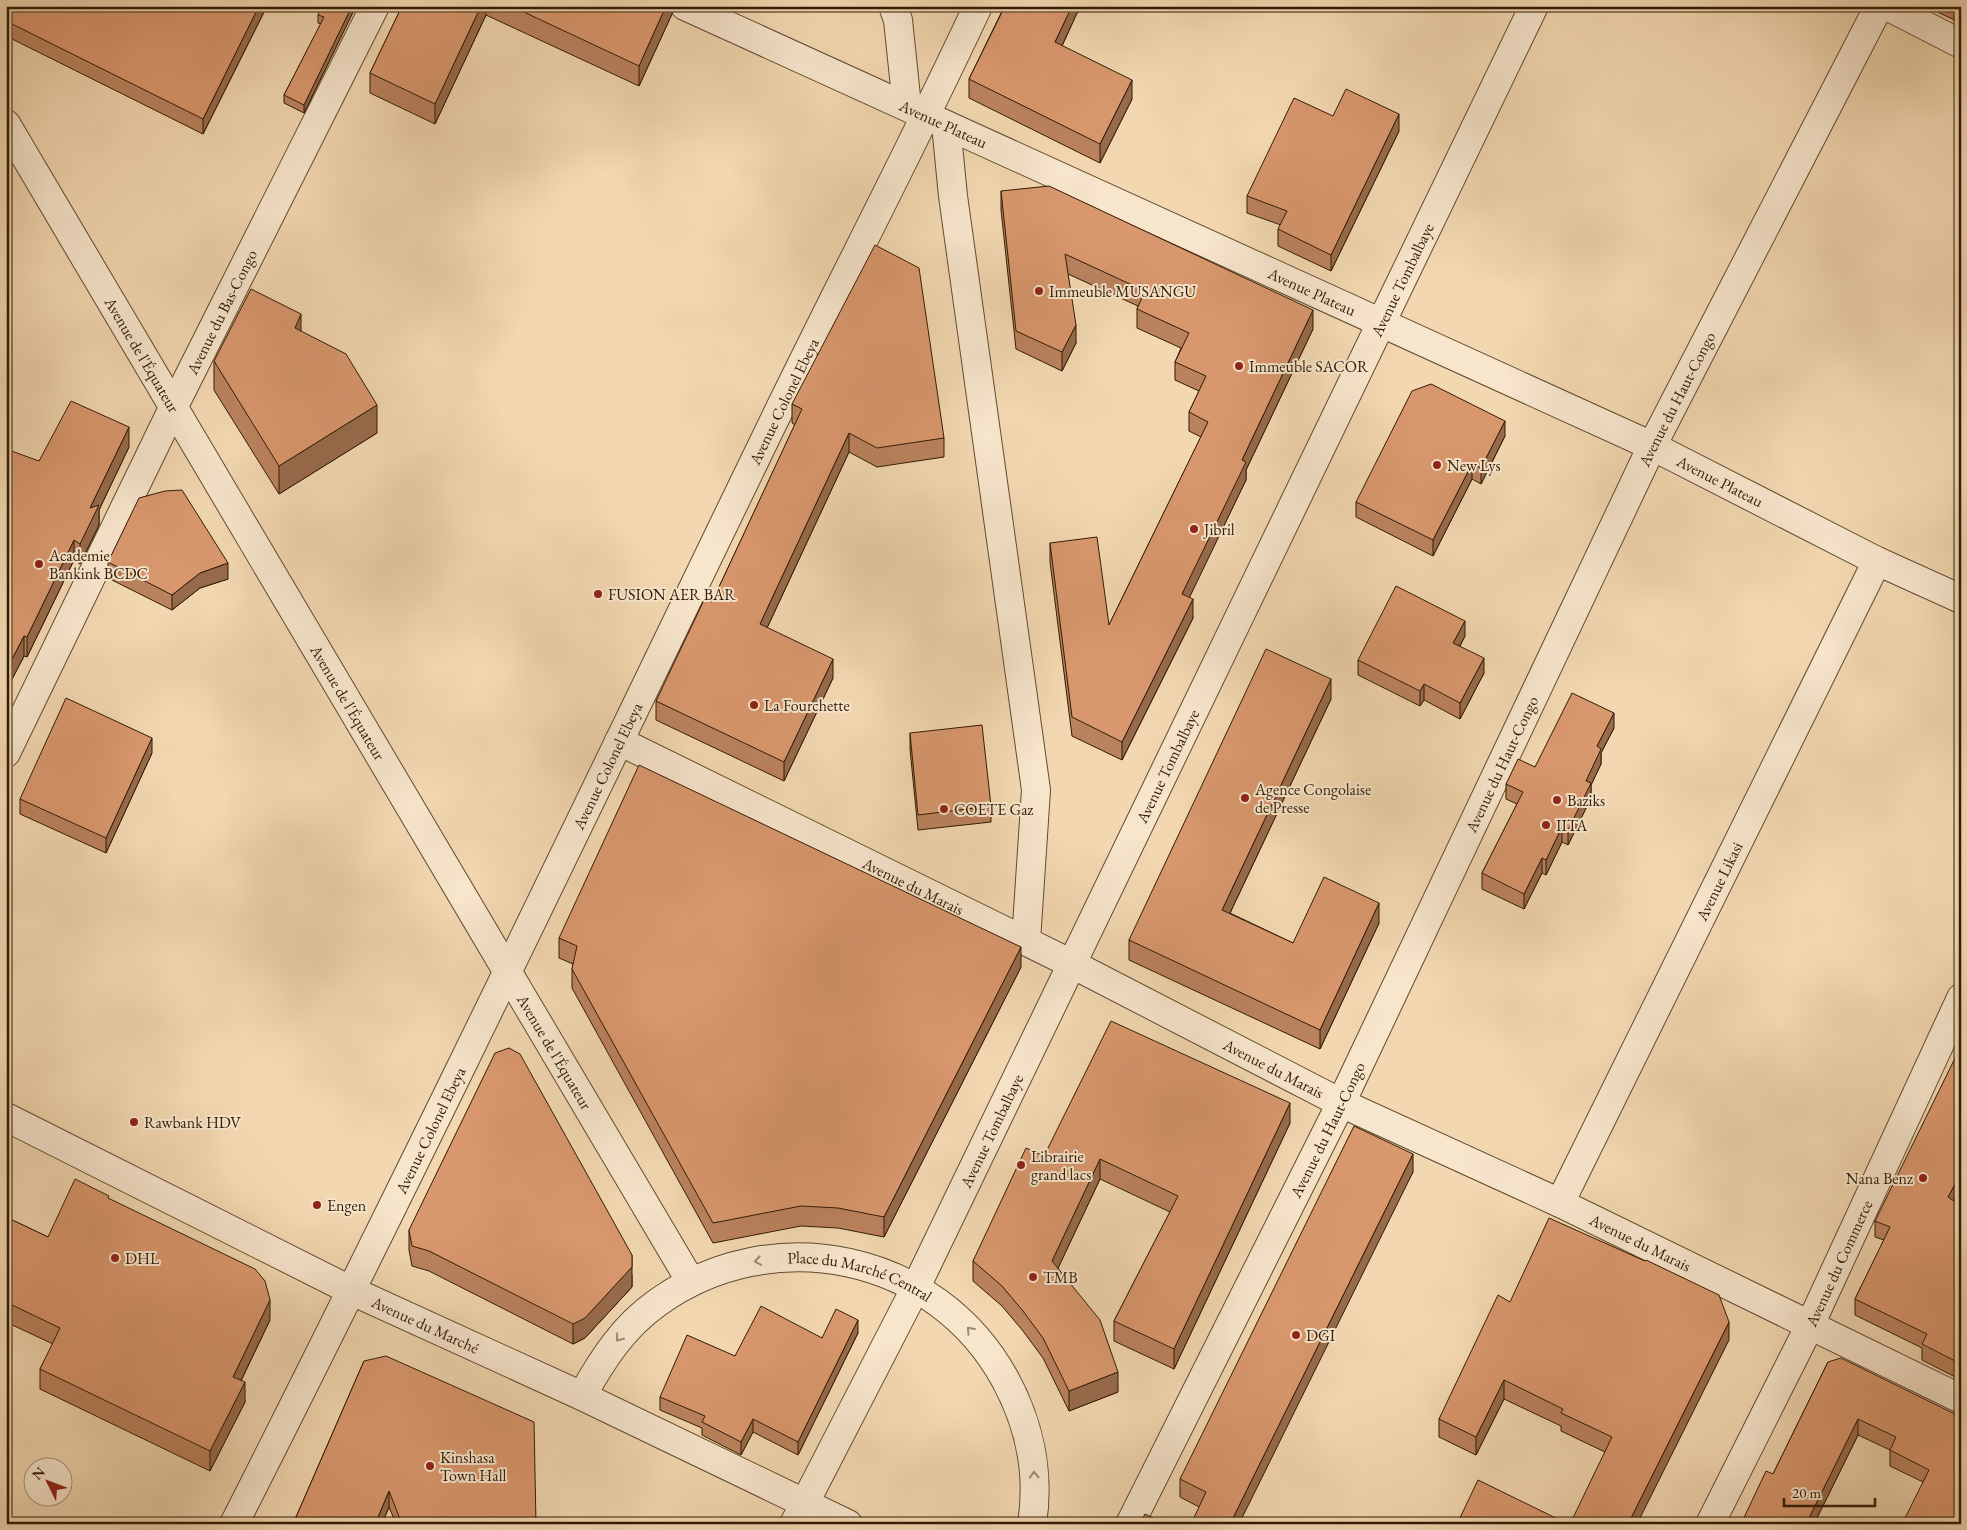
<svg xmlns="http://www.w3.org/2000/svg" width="1967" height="1530" viewBox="0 0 1967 1530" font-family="'EB Garamond',serif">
	<rect width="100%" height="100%" fill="#f2d7b0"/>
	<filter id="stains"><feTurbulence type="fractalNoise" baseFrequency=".004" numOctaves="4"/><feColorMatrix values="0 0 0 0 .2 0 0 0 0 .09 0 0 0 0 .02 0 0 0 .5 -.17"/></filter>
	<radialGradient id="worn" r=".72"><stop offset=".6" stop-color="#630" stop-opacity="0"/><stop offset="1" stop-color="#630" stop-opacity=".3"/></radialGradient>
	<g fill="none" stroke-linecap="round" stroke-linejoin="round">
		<defs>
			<g id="minor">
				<path id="s1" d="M 685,6 L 1652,446 L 1877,561 L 1961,599"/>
				<path d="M 893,6 L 898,20 L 907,106"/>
				<path d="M 1887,6 L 1961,44"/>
				<path id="s2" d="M 6,124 L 691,1282"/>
				<path d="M 946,125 L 953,196 L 1036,790 L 1026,941"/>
				<path id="s3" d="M 619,741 L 1072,964 L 1341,1103 L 1560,1203 L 1961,1399"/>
				<path id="s4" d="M 6,753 L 173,408 L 375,6"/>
				<path id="s5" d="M 6,1117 L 352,1291 L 582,1396 L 848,1524"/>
				<path id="s6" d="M 1560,1203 L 1877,561"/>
				<path id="s7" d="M 582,1396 C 602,1360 623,1327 657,1303 C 772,1220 936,1253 1005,1379 C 1029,1423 1040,1473 1032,1524"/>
				<path id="s8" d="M 234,1524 C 417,1163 592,797 768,433 C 837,290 911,150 978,6"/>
				<path id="s9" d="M 794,1524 L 916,1287 L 1534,6"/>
				<path id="s10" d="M 1130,1524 L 1341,1103 L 1652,446 L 1879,6"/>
				<path id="s11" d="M 1710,1524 L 1810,1325 L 1961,998"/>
			</g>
		</defs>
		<use href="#minor" stroke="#604a2f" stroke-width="30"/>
		<use href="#minor" stroke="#f7e5cc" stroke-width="28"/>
	</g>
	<path fill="#bb825e" stroke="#301b04" d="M 10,6 L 267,6 L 203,134 L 6,36 L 6,14 Z
		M 356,6 L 304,113 L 284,103 L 284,95 L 321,24 L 318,23 L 318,15 Z
		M 402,6 L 672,6 L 672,14 L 639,86 L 486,15 L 435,124 L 370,93 L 370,73 Z
		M 815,6 L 825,6 L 823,10 Z
		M 1002,6 L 1089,6 L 1077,13 L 1062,46 L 1132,99 L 1100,163 L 969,98 L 969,79 L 1004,7 Z
		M 1924,6 L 1961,6 L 1961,23 Z
		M 1333,116 L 1399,131 L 1331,271 L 1278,246 L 1278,229 L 1281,225 L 1247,213 L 1247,196 Z
		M 1001,191 L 1313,329 L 1246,470 L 1246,480 L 1189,597 L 1193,618 L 1122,760 L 1072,736 L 1050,562 L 1050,543 L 1109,625 L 1201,437 L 1189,431 L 1189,412 L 1199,391 L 1175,380 L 1175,362 L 1181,348 L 1137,328 L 1137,309 L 1138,306 L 1068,274 L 1076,343 L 1062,371 L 1016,349 L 1001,210 Z
		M 301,331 L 377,433 L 279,494 L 214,390 L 214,361 Z
		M 792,404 L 944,438 L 944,457 L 877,467 L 849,452 L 767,628 L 833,678 L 784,781 L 656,720 L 656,701 L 712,602 L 795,425 L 792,423 Z
		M 1505,436 L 1481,484 L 1472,479 L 1433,556 L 1356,517 L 1356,502 Z
		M 129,447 L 99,510 L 99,525 L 80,564 L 74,560 L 27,657 L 24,656 L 6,691 L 39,461 Z
		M 108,562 L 228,579 L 200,588 L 172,610 L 108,578 Z
		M 1465,636 L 1460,646 L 1484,673 L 1460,719 L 1424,700 L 1420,706 L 1358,675 L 1358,660 Z
		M 1331,699 L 1230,913 L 1293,943 L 1379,923 L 1320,1049 L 1129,960 L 1129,940 Z
		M 1614,728 L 1601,753 L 1601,764 L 1591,785 L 1591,798 L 1568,845 L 1562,842 L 1546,875 L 1542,873 L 1524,909 L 1482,889 L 1482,873 L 1517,804 L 1506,799 L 1506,784 L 1535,767 Z
		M 910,733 L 991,806 L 991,822 L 918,830 L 910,749 Z
		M 152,753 L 106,853 L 20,814 L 20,799 Z
		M 559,938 L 1021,967 L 884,1237 L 838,1228 L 801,1226 L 713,1243 L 572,988 L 572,969 L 573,964 L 559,958 Z
		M 1290,1123 L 1174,1369 L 1114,1341 L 1114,1321 L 1170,1212 L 1100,1179 L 1058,1268 L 1118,1392 L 1069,1411 L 1043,1358 L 1023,1331 L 1002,1306 L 973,1281 L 973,1261 L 1044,1156 Z
		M 1413,1172 L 1199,1507 L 1180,1497 L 1180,1479 Z
		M 109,1199 L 270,1320 L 241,1381 L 245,1402 L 210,1471 L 40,1389 L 40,1369 L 53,1344 L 6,1322 L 6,1217 L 48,1237 Z
		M 1954,1201 L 1961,1206 L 1961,1380 L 1922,1360 L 1922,1348 L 1855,1315 L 1855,1299 L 1884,1240 L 1875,1237 L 1875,1221 Z
		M 409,1230 L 632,1275 L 632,1287 L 585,1338 L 573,1344 L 429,1271 L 412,1266 L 409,1250 Z
		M 1510,1302 L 1729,1340 L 1605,1452 L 1561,1431 L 1561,1426 L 1504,1399 L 1476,1455 L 1439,1437 L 1439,1419 Z
		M 858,1333 L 798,1455 L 753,1432 L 741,1455 L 702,1435 L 702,1428 L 660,1410 L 660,1397 L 735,1356 L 822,1338 Z
		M 364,1361 L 536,1524 L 396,1524 L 389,1507 L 382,1524 L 293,1524 Z
		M 1828,1362 L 1961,1417 L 1923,1482 L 1890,1466 L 1890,1450 L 1858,1435 L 1814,1524 L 1741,1524 L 1773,1474 Z"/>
	<path fill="#986a4c" stroke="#301b04" d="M 259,6 L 267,6 L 203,134 L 203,119 Z
		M 352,6 L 356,6 L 304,113 L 304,105 Z
		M 481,6 L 486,6 L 486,15 L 435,124 L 435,104 Z
		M 666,6 L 672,6 L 672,14 L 639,86 L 639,66 Z
		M 1072,6 L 1089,6 L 1077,13 L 1055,61 L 1055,42 Z
		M 1132,80 L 1132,99 L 1100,163 L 1100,144 Z
		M 1399,114 L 1399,131 L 1331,271 L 1331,255 Z
		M 1313,310 L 1313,329 L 1246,470 L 1246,480 L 1182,613 L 1182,594 L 1242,460 Z
		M 301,314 L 301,343 L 295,328 Z
		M 1076,325 L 1076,343 L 1062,371 L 1062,352 Z
		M 377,405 L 377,433 L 279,494 L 279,466 Z
		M 1505,421 L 1505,436 L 1481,484 L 1481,468 Z
		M 129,427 L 129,447 L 99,510 L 99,525 L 80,564 L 80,544 L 90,508 Z
		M 849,433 L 849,452 L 760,643 L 760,624 Z
		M 1472,464 L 1472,479 L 1433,556 L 1433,540 Z
		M 74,540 L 74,560 L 27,657 L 27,637 Z
		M 228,563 L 228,579 L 200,588 L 172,610 L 172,595 L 200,573 Z
		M 1193,599 L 1193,618 L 1122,760 L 1122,742 Z
		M 1465,621 L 1465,636 L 1453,658 L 1453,643 Z
		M 24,636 L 24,656 L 6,691 L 6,671 Z
		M 1484,658 L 1484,673 L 1460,719 L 1460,703 Z
		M 833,659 L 833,678 L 784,781 L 784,762 Z
		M 1331,679 L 1331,699 L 1222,930 L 1222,910 Z
		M 1424,684 L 1424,700 L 1420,706 L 1420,691 Z
		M 1614,713 L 1614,728 L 1601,753 L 1601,764 L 1591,785 L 1591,798 L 1568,845 L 1568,830 L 1586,781 L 1597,746 Z
		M 152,738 L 152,753 L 106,853 L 106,838 Z
		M 1562,827 L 1562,842 L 1546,875 L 1546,860 Z
		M 1542,858 L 1542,873 L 1524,909 L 1524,894 Z
		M 1379,903 L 1379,923 L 1320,1049 L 1320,1030 Z
		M 1021,947 L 1021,967 L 884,1237 L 884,1217 Z
		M 1290,1103 L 1290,1123 L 1174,1369 L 1174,1349 Z
		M 1413,1154 L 1413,1172 L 1239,1524 L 1230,1524 Z
		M 1100,1159 L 1100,1179 L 1052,1281 L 1052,1261 Z
		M 1961,1173 L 1961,1188 L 1948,1212 L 1948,1197 Z
		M 632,1255 L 632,1287 L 585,1338 L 573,1344 L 573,1324 Z
		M 270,1300 L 270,1320 L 233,1397 L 233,1377 Z
		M 858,1320 L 858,1333 L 798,1455 L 798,1442 Z
		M 1729,1322 L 1729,1340 L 1637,1524 L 1628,1524 Z
		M 1118,1372 L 1118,1392 L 1069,1411 L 1069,1391 Z
		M 1504,1380 L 1504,1399 L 1476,1455 L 1476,1437 Z
		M 245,1382 L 245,1402 L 210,1471 L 210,1451 Z
		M 753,1419 L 753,1432 L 741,1455 L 741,1442 Z
		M 1858,1419 L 1858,1435 L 1814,1524 L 1806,1524 Z
		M 389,1491 L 389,1507 L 382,1524 L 375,1524 Z"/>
	<path fill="#d9976d" stroke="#301b04" d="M 10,6 L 259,6 L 203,119 L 6,21 L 6,14 Z
		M 322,6 L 352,6 L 304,105 L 284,95 L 324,17 L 318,15 Z
		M 402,6 L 481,6 L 435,104 L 370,73 Z
		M 511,6 L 666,6 L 639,66 Z
		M 1005,6 L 1072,6 L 1055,42 L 1132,80 L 1100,144 L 969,79 Z
		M 1346,89 L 1399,114 L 1331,255 L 1278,229 L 1287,211 L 1247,196 L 1294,98 L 1333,116 Z
		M 1049,186 L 1313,310 L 1242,460 L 1246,462 L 1182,594 L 1193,599 L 1122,742 L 1072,717 L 1050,543 L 1097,537 L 1109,625 L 1208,422 L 1189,412 L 1206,376 L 1175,362 L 1189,333 L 1137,309 L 1145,291 L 1065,254 L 1076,325 L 1062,352 L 1016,331 L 1001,191 Z
		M 875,245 L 919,268 L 944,438 L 877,448 L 849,433 L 760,624 L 833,659 L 784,762 L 656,701 L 705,598 L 712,602 L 802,409 L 792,404 Z
		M 251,289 L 301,314 L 295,328 L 346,354 L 377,405 L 279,466 L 214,361 Z
		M 1431,384 L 1505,421 L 1481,468 L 1472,464 L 1433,540 L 1356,502 L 1412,391 Z
		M 71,401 L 129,427 L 90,508 L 99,505 L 80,544 L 74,540 L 27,637 L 24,636 L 6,671 L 6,449 L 39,461 Z
		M 182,490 L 228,563 L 200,573 L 172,595 L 108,562 L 139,498 L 165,491 Z
		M 1396,586 L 1465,621 L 1453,643 L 1484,658 L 1460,703 L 1424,684 L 1420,691 L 1358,660 Z
		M 1266,649 L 1331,679 L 1222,910 L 1293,943 L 1324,877 L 1379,903 L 1320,1030 L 1129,940 Z
		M 1572,693 L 1614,713 L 1597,746 L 1601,749 L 1586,781 L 1591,783 L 1568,830 L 1562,827 L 1546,860 L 1542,858 L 1524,894 L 1482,873 L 1523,792 L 1506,784 L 1518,759 L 1535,767 Z
		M 66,698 L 152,738 L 106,838 L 20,799 Z
		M 982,725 L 991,806 L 918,815 L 910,733 Z
		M 639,765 L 1021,947 L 884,1217 L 838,1208 L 801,1206 L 713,1223 L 572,969 L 577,946 L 559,938 Z
		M 1111,1021 L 1290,1103 L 1174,1349 L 1114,1321 L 1178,1196 L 1100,1159 L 1052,1261 L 1100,1320 L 1118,1372 L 1069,1391 L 1043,1338 L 1023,1311 L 1002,1286 L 973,1261 L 1026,1148 L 1044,1156 Z
		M 1961,1046 L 1961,1173 L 1948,1197 L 1961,1206 L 1961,1364 L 1922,1344 L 1927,1334 L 1855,1299 L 1890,1227 L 1875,1221 Z
		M 509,1048 L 520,1054 L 632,1255 L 632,1267 L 585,1318 L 573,1324 L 429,1251 L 412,1246 L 409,1230 L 495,1053 Z
		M 1354,1126 L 1413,1154 L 1230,1524 L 1191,1524 L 1206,1492 L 1180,1479 Z
		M 75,1179 L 109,1196 L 108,1198 L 255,1269 L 265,1281 L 270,1300 L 233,1377 L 245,1382 L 210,1451 L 40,1369 L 60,1328 L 6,1302 L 6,1217 L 48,1237 Z
		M 1549,1218 L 1645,1261 L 1646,1260 L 1719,1295 L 1729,1322 L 1628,1524 L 1570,1524 L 1612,1437 L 1561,1413 L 1563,1409 L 1504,1380 L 1476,1437 L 1439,1419 L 1498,1295 L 1510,1302 Z
		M 761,1306 L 822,1338 L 836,1309 L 858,1320 L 798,1442 L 753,1419 L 741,1442 L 702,1422 L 705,1416 L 660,1397 L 687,1335 L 735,1356 Z
		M 386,1356 L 534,1422 L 536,1524 L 402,1524 L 389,1491 L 375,1524 L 293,1524 L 364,1361 Z
		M 1841,1358 L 1961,1417 L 1961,1511 L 1958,1516 L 1961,1517 L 1961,1524 L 1902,1524 L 1929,1470 L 1890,1450 L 1896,1437 L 1858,1419 L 1806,1524 L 1741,1524 L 1766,1471 L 1773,1474 L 1828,1362 Z
		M 1478,1480 L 1568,1524 L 1457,1524 Z
		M 1145,1514 L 1165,1524 L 1140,1524 Z"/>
	<defs><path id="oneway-chevron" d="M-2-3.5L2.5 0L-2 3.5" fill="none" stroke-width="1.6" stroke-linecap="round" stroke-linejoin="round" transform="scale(1.25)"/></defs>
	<g stroke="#9d8a72">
		<use href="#oneway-chevron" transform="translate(758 1261) rotate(170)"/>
		<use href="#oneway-chevron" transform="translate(970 1330) rotate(-132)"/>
		<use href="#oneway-chevron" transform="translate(619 1338) rotate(129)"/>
		<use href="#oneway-chevron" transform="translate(1034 1475) rotate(-93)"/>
	</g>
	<g fill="#8f2418" stroke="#f7e5cc" stroke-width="2">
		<circle cx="1039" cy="291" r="5"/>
		<circle cx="1239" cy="366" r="5"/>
		<circle cx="1437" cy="465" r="5"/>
		<circle cx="1194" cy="529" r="5"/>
		<circle cx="39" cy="564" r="5"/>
		<circle cx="598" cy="594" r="5"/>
		<circle cx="754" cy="705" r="5"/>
		<circle cx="1245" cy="798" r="5"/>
		<circle cx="1557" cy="800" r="5"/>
		<circle cx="944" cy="809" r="5"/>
		<circle cx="1546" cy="825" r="5"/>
		<circle cx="134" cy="1122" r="5"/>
		<circle cx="1021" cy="1165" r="5"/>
		<circle cx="1923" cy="1178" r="5"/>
		<circle cx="317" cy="1205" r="5"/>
		<circle cx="115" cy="1258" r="5"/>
		<circle cx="1033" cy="1277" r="5"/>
		<circle cx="1296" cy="1335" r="5"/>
		<circle cx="430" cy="1466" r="5"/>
	</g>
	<g text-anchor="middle" stroke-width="4" stroke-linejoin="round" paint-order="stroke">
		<g font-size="16" fill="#301b04" stroke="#f7e5cc">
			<text dy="6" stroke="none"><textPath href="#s1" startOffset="284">Avenue Plateau</textPath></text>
			<text dy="6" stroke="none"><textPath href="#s9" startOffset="1385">Avenue Tombalbaye</textPath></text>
			<text dy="6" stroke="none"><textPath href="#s1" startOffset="689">Avenue Plateau</textPath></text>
			<text dy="6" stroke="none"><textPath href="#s4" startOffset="491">Avenue du Bas-Congo</textPath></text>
			<text dy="6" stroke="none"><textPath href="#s2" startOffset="268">Avenue de l'Équateur</textPath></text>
			<text dy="6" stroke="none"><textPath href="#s10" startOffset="1251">Avenue du Haut-Congo</textPath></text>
			<text dy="6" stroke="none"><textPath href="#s8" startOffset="1250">Avenue Colonel Ebeya</textPath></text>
			<text dy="6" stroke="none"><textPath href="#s1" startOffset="1139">Avenue Plateau</textPath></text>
			<text dy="6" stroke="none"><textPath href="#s2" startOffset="672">Avenue de l'Équateur</textPath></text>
			<text dy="6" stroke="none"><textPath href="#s10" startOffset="846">Avenue du Haut-Congo</textPath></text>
			<text dy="6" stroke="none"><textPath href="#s8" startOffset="845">Avenue Colonel Ebeya</textPath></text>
			<text dy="6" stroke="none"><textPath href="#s9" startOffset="845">Avenue Tombalbaye</textPath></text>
			<text dy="6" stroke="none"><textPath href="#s6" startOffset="359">Avenue Likasi</textPath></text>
			<text dy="6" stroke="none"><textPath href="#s3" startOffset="328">Avenue du Marais</textPath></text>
			<text dy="6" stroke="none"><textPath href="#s2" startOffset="1078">Avenue de l'Équateur</textPath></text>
			<text dy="6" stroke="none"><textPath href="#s3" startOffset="732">Avenue du Marais</textPath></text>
			<text dy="6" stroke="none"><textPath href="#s10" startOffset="441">Avenue du Haut-Congo</textPath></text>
			<text dy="6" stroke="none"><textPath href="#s8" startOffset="440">Avenue Colonel Ebeya</textPath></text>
			<text dy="6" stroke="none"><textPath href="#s9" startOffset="440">Avenue Tombalbaye</textPath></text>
			<text dy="6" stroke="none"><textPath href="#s3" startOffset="1138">Avenue du Marais</textPath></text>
			<text dy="6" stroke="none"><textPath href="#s11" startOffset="291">Avenue du Commerce</textPath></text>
			<text dy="6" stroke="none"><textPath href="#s7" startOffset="336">Place du Marché Central</textPath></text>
			<text dy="6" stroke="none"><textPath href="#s5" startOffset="468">Avenue du Marché</textPath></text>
		</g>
		<g font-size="16" fill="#301b04" stroke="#f7e5cc" text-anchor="start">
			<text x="1049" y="297">Immeuble MUSANGU</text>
			<text x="1249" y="372">Immeuble SACOR</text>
			<text x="1447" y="471">New Lys</text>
			<text x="1204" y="535">Jibril</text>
			<text x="49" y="561">Academie<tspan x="49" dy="18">Bankink BCDC</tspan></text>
			<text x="608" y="600">FUSION AER BAR</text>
			<text x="764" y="711">La Fourchette</text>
			<text x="1255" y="795">Agence Congolaise<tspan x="1255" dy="18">de Presse</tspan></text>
			<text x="1567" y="806">Baziks</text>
			<text x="954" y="815">COETE Gaz</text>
			<text x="1556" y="831">IITA</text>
			<text x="144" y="1128">Rawbank HDV</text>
			<text x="1031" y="1162">Librairie<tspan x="1031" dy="18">grand lacs</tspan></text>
			<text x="1913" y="1184" text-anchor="end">Nana Benz</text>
			<text x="327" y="1211">Engen</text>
			<text x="125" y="1264">DHL</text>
			<text x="1043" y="1283">TMB</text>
			<text x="1306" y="1341">DGI</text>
			<text x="440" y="1463">Kinshasa<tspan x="440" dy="18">Town Hall</tspan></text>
		</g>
	</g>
	<rect width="1967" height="1530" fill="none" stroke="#f2d7b0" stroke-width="25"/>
	<rect x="8" y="8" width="1952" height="1515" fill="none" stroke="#301b04" stroke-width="2.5"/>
	<rect x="12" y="12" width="1942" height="1505" fill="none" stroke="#301b04"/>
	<g transform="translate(48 1482) rotate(312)"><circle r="24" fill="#f7e5cc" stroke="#a7947c"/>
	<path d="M0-4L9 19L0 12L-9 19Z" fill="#8f2418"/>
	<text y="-8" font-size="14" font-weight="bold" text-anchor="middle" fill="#301b04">N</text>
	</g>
	<path d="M1784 1498v8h91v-8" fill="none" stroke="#301b04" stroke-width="2.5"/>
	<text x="1792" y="1498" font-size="15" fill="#301b04" stroke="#f7e5cc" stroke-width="4" paint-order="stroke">20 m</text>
	<rect width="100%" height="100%" filter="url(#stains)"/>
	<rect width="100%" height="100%" fill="url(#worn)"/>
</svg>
